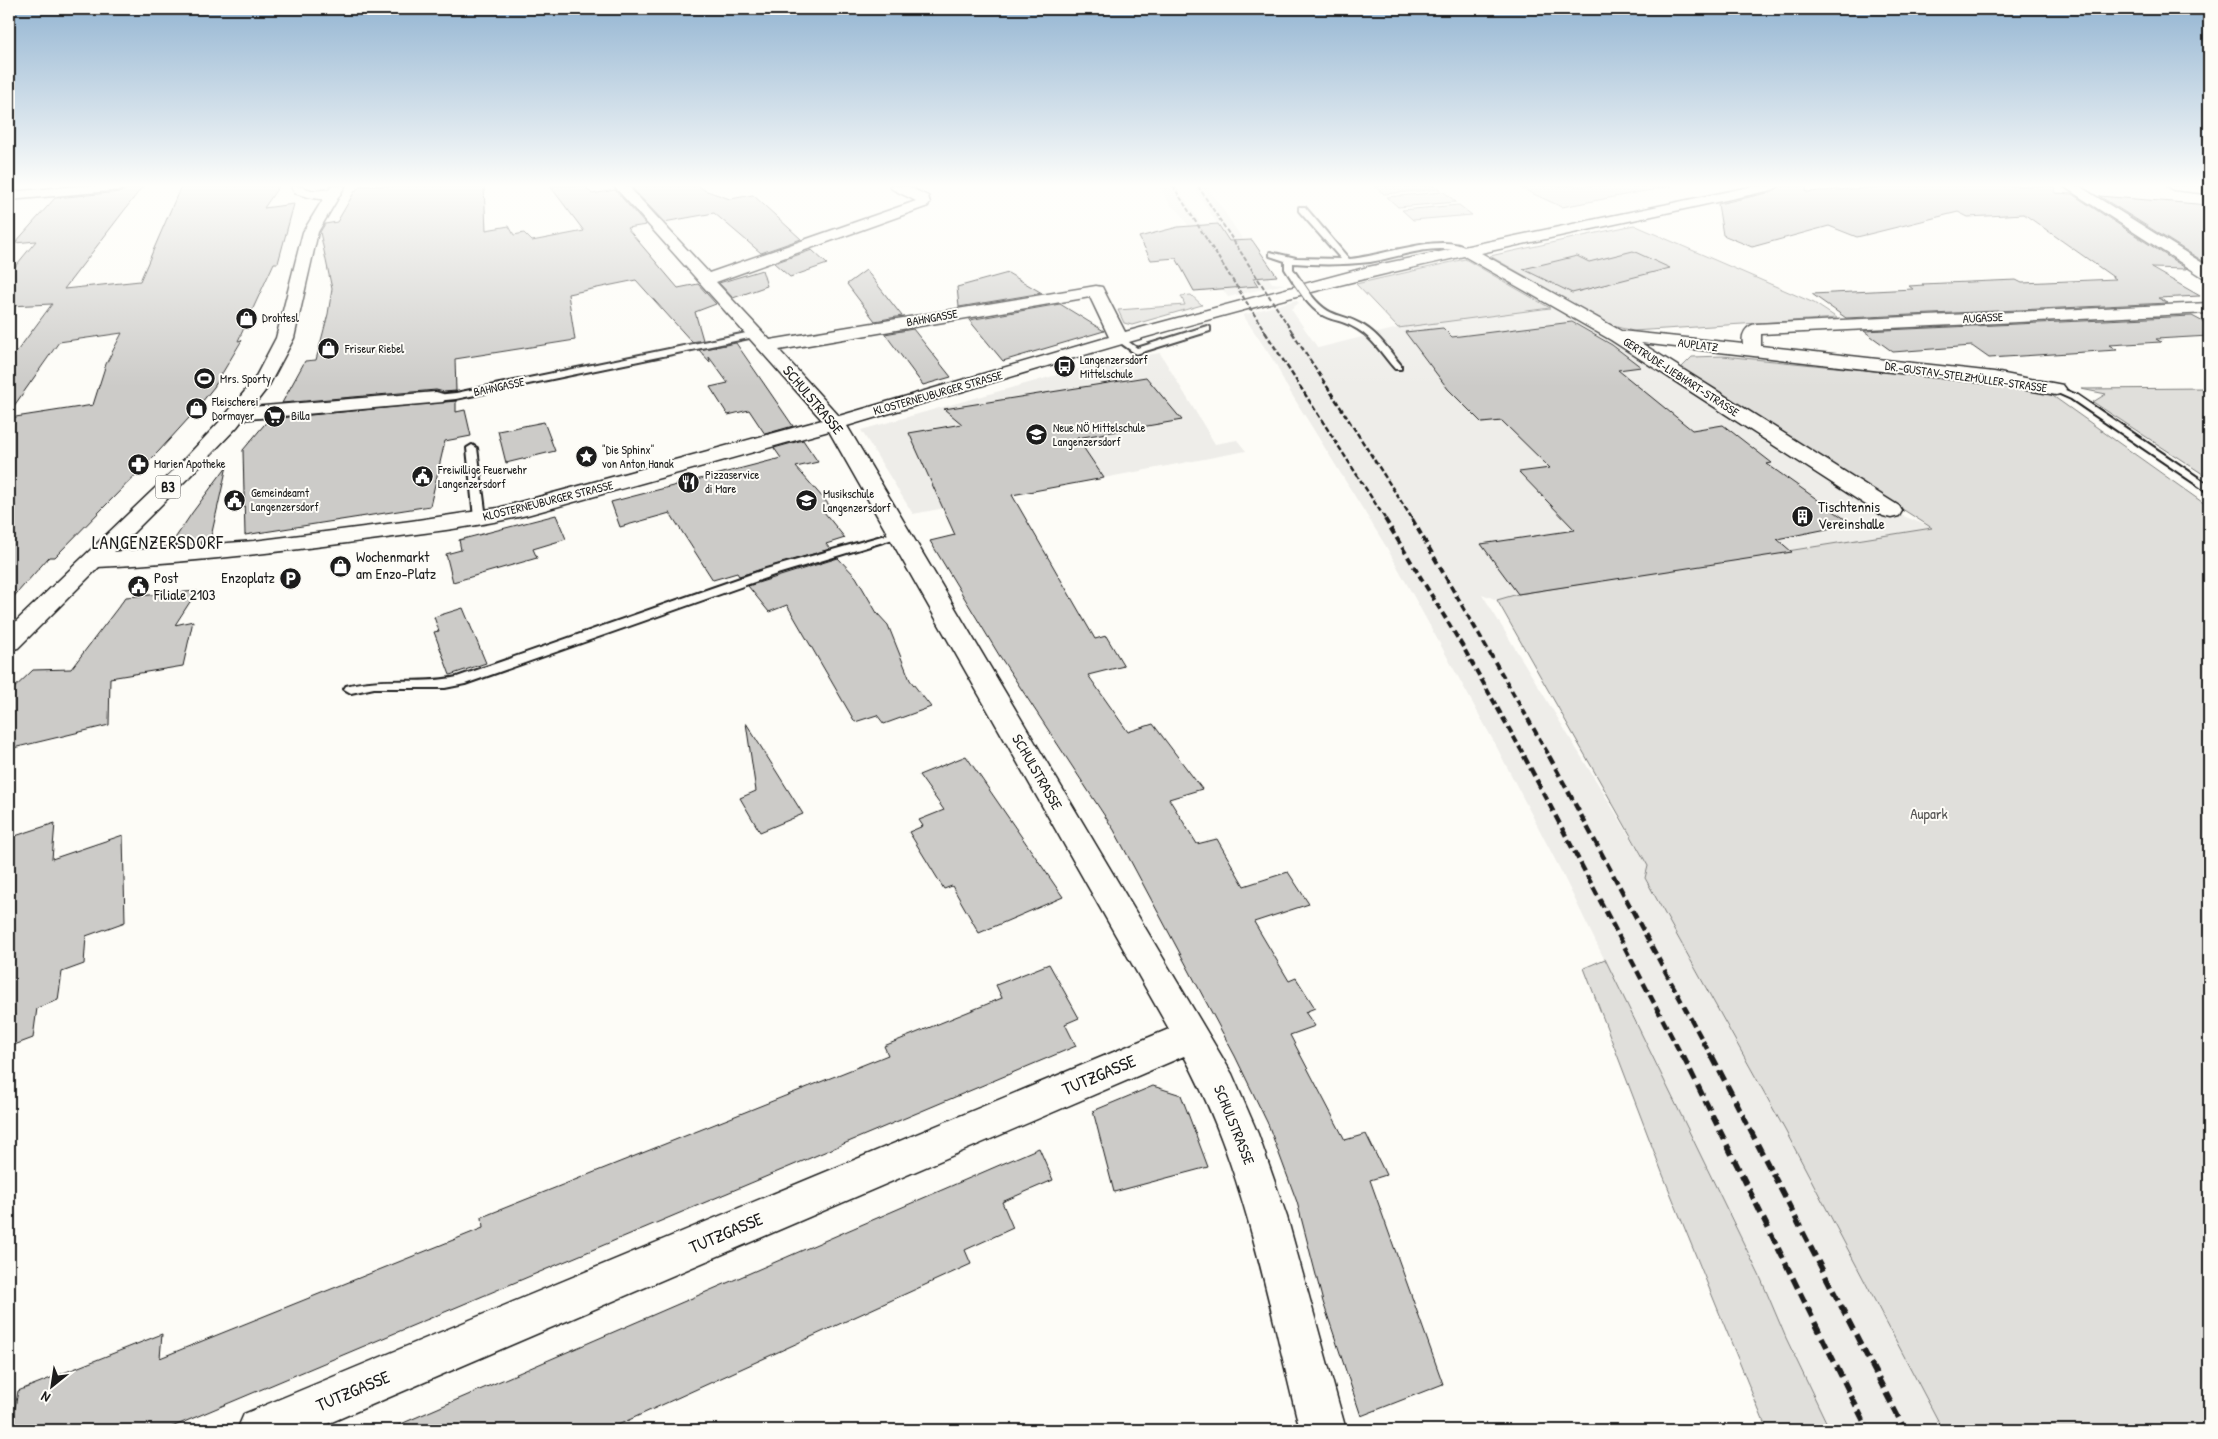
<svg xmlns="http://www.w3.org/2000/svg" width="2218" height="1439" viewBox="0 0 2218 1439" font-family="'Patrick Hand',sans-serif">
	<rect width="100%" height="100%" fill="#fdfcf7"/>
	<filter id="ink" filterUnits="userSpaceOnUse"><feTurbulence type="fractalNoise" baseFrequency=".02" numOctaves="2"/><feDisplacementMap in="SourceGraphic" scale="10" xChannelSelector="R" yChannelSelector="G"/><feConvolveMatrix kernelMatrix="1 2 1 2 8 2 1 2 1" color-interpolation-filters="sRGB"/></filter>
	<g filter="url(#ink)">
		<path fill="#eeede9" d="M 1159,186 L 1177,186 L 1237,282 L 1238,256 L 1193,186 L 1207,186 L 1272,283 L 1285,284 L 1228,297 L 1211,273 L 1208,256 L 1178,210 L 1171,206 Z
			M 1296,300 L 1299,303 L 1291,309 L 1318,348 L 1398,328 L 1561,304 L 1891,511 L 1933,528 L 1518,594 L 1497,600 L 1482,594 L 1648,866 L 1645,878 L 1785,1130 L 1943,1430 L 1830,1430 L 1786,1338 L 1761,1279 L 1561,871 L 1493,740 L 1387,548 L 1284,382 L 1277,366 L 1243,315 Z
			M 1160,353 L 1215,444 L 1237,440 L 1246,451 L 913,514 L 861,430 L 1103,362 Z"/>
		<path fill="#e0dfdb" stroke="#7e7e7c" d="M 1374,186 L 1435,186 L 1440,189 L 1384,194 Z
			M 1516,186 L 1671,186 L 1562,207 Z
			M 1444,192 L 1456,202 L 1398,207 L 1387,197 Z
			M 1459,205 L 1472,215 L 1413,220 L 1402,210 Z
			M 1634,225 L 1814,303 L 1837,318 L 1633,331 L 1613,326 L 1490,256 Z
			M 1465,259 L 1550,308 L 1398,328 L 1356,284 Z
			M 1191,295 L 1202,305 L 1132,325 L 1124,323 L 1118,310 L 1185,305 L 1181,296 Z
			M 1723,356 L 2026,386 L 2050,394 L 2209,507 L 2209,1430 L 1943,1430 L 1785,1130 L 1645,878 L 1648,866 L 1497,600 L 1518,594 L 1932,528 L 1681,368 L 1692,357 Z
			M 2209,388 L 2209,478 L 2093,402 L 2106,394 L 2081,389 Z
			M 1605,959 L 1761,1279 L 1786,1338 L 1830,1430 L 1767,1430 L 1663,1175 L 1584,968 Z"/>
		<path fill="#cccbc8" stroke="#1c1c1c" d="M 130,186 L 143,186 L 64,289 L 140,281 L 181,186 L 279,186 L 264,208 L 294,204 L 278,263 L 274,263 L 238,341 L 242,340 L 214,387 L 189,418 L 159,451 L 55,557 L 49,557 L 9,602 L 9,418 L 93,405 L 106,364 L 122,333 L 59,342 L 9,413 L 9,362 L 52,304 L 9,306 L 9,274 L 36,241 L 15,243 L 55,198 L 121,192 Z
			M 361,186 L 484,186 L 486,230 L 509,226 L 514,235 L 524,233 L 532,241 L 584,231 L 550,186 L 585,186 L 592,194 L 615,190 L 646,225 L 627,228 L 678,288 L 698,284 L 716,304 L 695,312 L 703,340 L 692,342 L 636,280 L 568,294 L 575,340 L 455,359 L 456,391 L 444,392 L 436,390 L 282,403 L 305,361 L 316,360 L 328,314 L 332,289 L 320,232 L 325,224 L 337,222 L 355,191 Z
			M 639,186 L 699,186 L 704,190 L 730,199 L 753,195 L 801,239 L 761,253 L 714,213 L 664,222 L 631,187 Z
			M 1781,186 L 1806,186 L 1806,192 L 1901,186 L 2055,186 L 2055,193 L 2072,194 L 2187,269 L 2151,268 L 2200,296 L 2158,298 L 2168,303 L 1846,318 L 1812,294 L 1913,289 L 1909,286 L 1924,285 L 1922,284 L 2016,280 L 2022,283 L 2116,279 L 2024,214 L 1968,217 L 1958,212 L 1857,237 L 1829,226 L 1752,247 L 1723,235 L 1718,204 L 1772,192 Z
			M 2099,196 L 2209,205 L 2209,265 Z
			M 1218,224 L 1229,241 L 1252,240 L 1277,276 L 1253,278 L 1258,286 L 1194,291 L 1176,258 L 1151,260 L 1139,237 L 1178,227 Z
			M 812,250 L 827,264 L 790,277 L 774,263 Z
			M 1633,251 L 1670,268 L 1572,293 L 1523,269 L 1577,256 L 1589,262 Z
			M 762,270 L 767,286 L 733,298 L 719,283 Z
			M 866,270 L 902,316 L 875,321 L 847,284 Z
			M 1008,273 L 1042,293 L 959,307 L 957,287 Z
			M 1060,304 L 1104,331 L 1003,361 L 969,320 Z
			M 2192,316 L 2209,325 L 2209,336 L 2156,339 L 2161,342 L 2109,345 L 2117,350 L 1989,358 L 1972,346 L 1893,352 L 1864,331 Z
			M 1572,322 L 1612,345 L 1641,367 L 1618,370 L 1692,430 L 1723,425 L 1772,463 L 1767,464 L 1852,524 L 1777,539 L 1792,552 L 1518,594 L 1481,544 L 1575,530 L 1519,472 L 1550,468 L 1502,421 L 1482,423 L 1448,389 L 1405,332 L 1443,328 L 1452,337 Z
			M 913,329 L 951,377 L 923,385 L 885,334 Z
			M 736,343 L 793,426 L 765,434 L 749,410 L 728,415 L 710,387 L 728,383 L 709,357 L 710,362 L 699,350 Z
			M 1146,377 L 1182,420 L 1077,438 L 1104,478 L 1012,495 L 1095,639 L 1106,636 L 1124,666 L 1088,675 L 1128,732 L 1153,724 L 1202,789 L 1169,799 L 1197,844 L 1217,839 L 1244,886 L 1288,872 L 1309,904 L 1254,922 L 1289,981 L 1296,978 L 1315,1008 L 1305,1012 L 1315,1026 L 1290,1035 L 1345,1140 L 1366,1134 L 1386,1175 L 1370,1180 L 1443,1384 L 1361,1416 L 1323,1302 L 1297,1202 L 1268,1124 L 1235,1056 L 1114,830 L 999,655 L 930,541 L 955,535 L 909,433 L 962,424 L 944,409 Z
			M 456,401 L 456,412 L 465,410 L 471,436 L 445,441 L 430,506 L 245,535 L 243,450 L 269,419 Z
			M 544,422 L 555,451 L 506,463 L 498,431 Z
			M 803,440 L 818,462 L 796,467 L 830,506 L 824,512 L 845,538 L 826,544 L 830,549 L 739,576 L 737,573 L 713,580 L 670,513 L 620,527 L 611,502 L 781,458 L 774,448 Z
			M 227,466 L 210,541 L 170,546 L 192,513 Z
			M 556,515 L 566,539 L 533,549 L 537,558 L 453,582 L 446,554 L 461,550 L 459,540 Z
			M 838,558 L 856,577 L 877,613 L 888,625 L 910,680 L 931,707 L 884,724 L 877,715 L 855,722 L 787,605 L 769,612 L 748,586 Z
			M 197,591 L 175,625 L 193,621 L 183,666 L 110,678 L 109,725 L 9,749 L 9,693 L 33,670 L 71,669 L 126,597 Z
			M 463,608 L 486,663 L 450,675 L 434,632 L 439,631 L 434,617 Z
			M 746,723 L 803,814 L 760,832 L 740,798 L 756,791 Z
			M 966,756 L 1063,897 L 979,933 L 952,886 L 944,889 L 909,832 L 923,826 L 919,820 L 944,810 L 919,775 Z
			M 55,823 L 52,859 L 123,835 L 125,922 L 86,936 L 84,964 L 62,972 L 58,1000 L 37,1008 L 33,1038 L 9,1047 L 9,838 Z
			M 1049,964 L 1079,1018 L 1065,1024 L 1076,1046 L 165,1430 L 11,1430 L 18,1391 L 162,1334 L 160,1358 L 483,1228 L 482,1217 L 888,1055 L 884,1046 L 1002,998 L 996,985 Z
			M 1153,1086 L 1181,1095 L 1208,1167 L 1114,1192 L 1093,1111 Z
			M 1039,1148 L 1053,1180 L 1002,1202 L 1013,1228 L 965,1250 L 971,1264 L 607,1430 L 387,1430 Z"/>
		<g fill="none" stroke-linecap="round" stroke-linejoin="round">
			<defs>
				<path id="service" d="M 1299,207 L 1305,207 L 1349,259 C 1381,257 1444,231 1469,250 L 1465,252 C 1428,243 1405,256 1370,262 C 1345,265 1318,265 1293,263 L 1293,269 L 1301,281 L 1294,283 L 1285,269 L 1285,261 L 1270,256 L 1270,252 L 1296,258 L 1341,259 L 1299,211 Z
					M 1305,295 L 1311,295 C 1332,321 1340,311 1364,326 C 1379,335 1390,352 1401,365 L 1401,369 L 1395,369 C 1383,356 1373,338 1357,329 C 1334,315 1326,325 1305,299 Z
					M 1207,326 L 1210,327 L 1210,331 L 1136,354 L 1115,339 L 1122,337 L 1137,348 Z
					M 756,331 L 759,332 L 759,336 L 456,399 L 436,401 L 431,398 L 436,395 L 456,393 Z
					M 2056,386 L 2077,395 L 2209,485 L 2209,493 L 2071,399 L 2053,391 L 2051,389 Z
					M 472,445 L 477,448 L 486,518 L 480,521 L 474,518 L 467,448 Z
					M 899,531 L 903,532 L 903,536 L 774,575 L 465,684 L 445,688 L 374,688 L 351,693 L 344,689 L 346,686 C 383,676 421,685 457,677 L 766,569 Z"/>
				<path id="minor" d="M 78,186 L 128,186 L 121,190 L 9,200 L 9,192 Z
					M 291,186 C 301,185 303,188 311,190 C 321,192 333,186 340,194 C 331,204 306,197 295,193 Z
					M 614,186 L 628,186 L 709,273 L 916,201 L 892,189 L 890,186 L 907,186 L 928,196 L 930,203 L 928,206 L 716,282 L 770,340 L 1096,286 L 1102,287 L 1104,291 L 1125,332 L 1368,267 L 1754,186 L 1779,186 L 1772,190 L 1481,253 L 1621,331 L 1743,344 C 1741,334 1746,326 1756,324 L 2209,303 L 2209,313 L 1761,334 L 1761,346 L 1994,372 L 2063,385 L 2066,389 L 2063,393 L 2056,395 L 1994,384 L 1641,343 L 1899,506 L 1902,511 L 1899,516 L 1891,518 L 1883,516 L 1611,340 L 1464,256 C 1255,301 1051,365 847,426 L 1232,1074 L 1258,1134 L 1287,1217 L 1346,1430 L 1300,1430 C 1268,1304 1246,1171 1184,1056 L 313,1430 L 237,1430 L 244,1414 L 1169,1029 L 829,431 L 527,515 C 468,529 407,535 347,543 C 264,554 181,563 97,567 L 89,565 L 85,560 L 89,555 L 97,553 L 254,541 L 411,521 L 498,508 L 822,420 ZM 1090,297 L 1109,337 L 839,416 L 779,350 Z
					M 2063,186 L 2079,186 L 2209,267 L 2209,279 L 2203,277 Z
					M 2167,186 L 2209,186 L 2209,194 L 2174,190 Z
					M 436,392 L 443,394 L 446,398 L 443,402 L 238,420 L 231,418 L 228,414 L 231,410 L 238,408 Z"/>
				<path id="primary" d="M 331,186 L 345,186 L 318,232 L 294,338 L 268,387 L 237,427 L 190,476 L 18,648 L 9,650 L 9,628 L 176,468 L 223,418 L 254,380 L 276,338 L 303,232 Z"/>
			</defs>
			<use href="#service" stroke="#1c1c1c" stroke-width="4"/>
			<use href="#minor" stroke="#1c1c1c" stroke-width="3"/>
			<use href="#primary" stroke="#1c1c1c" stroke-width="3"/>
			<use href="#service" fill="#fdfcf7" fill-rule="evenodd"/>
			<use href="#minor" fill="#fdfcf7" fill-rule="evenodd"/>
			<use href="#primary" fill="#fdfcf7" fill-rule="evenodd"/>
			<path stroke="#1c1c1c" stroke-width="2" stroke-dasharray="4.5 2" stroke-linecap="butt" d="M 1173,186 L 1266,333
				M 1198,186 L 1293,333"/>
			<path stroke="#1c1c1c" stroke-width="2.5" stroke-dasharray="5.5 2.5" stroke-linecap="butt" d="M 1265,332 L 1386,520
				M 1292,332 L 1413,520"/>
			<path stroke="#1c1c1c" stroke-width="4" stroke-dasharray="7 4" stroke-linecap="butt" d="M 1385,519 L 1463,647 L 1525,757
				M 1412,519 L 1550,757"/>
			<path stroke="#1c1c1c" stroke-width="4.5" stroke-dasharray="9 4.5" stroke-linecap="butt" d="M 1524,756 L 1683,1058
				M 1549,756 L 1712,1058"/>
			<path stroke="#1c1c1c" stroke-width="5.5" stroke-dasharray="11 5.5" stroke-linecap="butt" d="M 1683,1056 L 1868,1430
				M 1712,1056 L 1905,1430"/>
			<defs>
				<path id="service-bridge" d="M 1297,281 L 1308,297"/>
			</defs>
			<use href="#service-bridge" stroke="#1c1c1c" stroke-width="10" stroke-linecap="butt"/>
			<use href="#service-bridge" stroke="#fdfcf7" stroke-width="8"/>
		</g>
	</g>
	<linearGradient id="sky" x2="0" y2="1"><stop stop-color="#94b5d2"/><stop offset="0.48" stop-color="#fefefb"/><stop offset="1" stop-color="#fefefb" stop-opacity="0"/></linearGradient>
	<rect width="2218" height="387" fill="url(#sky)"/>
	<defs>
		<symbol id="shop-disc" viewBox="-11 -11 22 22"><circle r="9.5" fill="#1c1c1c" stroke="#fdfcf7"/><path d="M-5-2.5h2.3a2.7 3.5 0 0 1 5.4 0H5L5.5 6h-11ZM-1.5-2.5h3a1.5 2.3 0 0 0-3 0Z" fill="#fff"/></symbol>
		<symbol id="bus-disc" viewBox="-11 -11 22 22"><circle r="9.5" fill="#1c1c1c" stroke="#fdfcf7"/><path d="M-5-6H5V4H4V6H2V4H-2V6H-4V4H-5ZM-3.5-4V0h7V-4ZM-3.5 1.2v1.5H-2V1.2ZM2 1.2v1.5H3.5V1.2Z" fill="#fff"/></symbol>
		<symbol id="stadium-disc" viewBox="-11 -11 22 22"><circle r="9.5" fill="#1c1c1c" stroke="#fdfcf7"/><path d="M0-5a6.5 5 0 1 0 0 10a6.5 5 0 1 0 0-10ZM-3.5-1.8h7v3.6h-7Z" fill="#fff"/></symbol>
		<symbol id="supermarket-disc" viewBox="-11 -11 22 22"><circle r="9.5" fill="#1c1c1c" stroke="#fdfcf7"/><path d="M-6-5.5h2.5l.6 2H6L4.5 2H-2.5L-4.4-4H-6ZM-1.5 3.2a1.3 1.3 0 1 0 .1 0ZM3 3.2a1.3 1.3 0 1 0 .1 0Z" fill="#fff"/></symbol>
		<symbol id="school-disc" viewBox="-11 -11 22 22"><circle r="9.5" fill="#1c1c1c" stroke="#fdfcf7"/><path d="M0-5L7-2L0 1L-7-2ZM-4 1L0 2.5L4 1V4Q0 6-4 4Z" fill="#fff"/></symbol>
		<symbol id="sight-disc" viewBox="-11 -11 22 22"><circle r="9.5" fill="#1c1c1c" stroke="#fdfcf7"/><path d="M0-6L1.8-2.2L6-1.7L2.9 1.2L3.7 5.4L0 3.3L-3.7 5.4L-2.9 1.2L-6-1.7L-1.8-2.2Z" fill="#fff"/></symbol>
		<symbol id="pharmacy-disc" viewBox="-11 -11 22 22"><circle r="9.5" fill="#1c1c1c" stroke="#fdfcf7"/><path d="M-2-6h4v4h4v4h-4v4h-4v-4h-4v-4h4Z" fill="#fff"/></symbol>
		<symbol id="civic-disc" viewBox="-11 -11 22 22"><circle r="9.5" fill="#1c1c1c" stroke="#fdfcf7"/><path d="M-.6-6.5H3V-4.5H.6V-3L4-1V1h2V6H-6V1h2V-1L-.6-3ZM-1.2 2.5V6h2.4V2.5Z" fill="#fff"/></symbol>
		<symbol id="restaurant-disc" viewBox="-11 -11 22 22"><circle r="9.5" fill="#1c1c1c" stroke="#fdfcf7"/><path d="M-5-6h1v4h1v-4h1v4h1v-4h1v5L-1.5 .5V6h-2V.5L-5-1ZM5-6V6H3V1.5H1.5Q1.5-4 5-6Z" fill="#fff"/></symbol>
		<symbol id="building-disc" viewBox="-11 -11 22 22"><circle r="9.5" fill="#1c1c1c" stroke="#fdfcf7"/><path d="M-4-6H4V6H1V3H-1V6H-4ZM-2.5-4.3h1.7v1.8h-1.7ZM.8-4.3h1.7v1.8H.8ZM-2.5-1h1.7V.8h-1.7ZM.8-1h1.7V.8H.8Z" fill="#fff"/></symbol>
		<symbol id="parking-disc" viewBox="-11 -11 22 22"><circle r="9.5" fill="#1c1c1c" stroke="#fdfcf7"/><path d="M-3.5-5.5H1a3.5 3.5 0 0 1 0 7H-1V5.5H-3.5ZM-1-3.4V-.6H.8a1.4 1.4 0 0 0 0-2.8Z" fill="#fff"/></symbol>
	</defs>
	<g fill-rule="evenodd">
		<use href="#shop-disc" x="234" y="306" width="25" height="25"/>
		<use href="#shop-disc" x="316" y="336" width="25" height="25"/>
		<use href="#bus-disc" x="1052" y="354" width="25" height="25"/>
		<use href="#stadium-disc" x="192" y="366" width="25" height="25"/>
		<use href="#shop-disc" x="184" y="396" width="25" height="25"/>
		<use href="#supermarket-disc" x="262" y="404" width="25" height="25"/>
		<use href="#school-disc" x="1024" y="422" width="25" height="25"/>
		<use href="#sight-disc" x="574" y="444" width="25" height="25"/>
		<use href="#pharmacy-disc" x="126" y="452" width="25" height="25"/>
		<use href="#civic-disc" x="410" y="464" width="25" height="25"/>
		<use href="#restaurant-disc" x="676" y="470" width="25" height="25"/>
		<use href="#civic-disc" x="222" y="488" width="25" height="25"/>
		<use href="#school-disc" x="794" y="488" width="25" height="25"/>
		<use href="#building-disc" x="1790" y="504" width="25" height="25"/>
		<use href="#shop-disc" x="328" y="554" width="25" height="25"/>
		<use href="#parking-disc" x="278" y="566" width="25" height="25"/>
		<use href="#civic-disc" x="126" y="574" width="25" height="25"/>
	</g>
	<g text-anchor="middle" stroke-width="4" stroke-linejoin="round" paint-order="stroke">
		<g font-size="12" fill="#1c1c1c" stroke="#fdfcf7" text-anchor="start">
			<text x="262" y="322">Drohtesl</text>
			<text x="345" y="353">Friseur Riebel</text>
			<text x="1080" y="364">Langenzersdorf<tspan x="1080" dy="14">Mittelschule</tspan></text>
			<text x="220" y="383">Mrs. Sporty</text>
			<text x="212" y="406">Fleischerei<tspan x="212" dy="14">Dormayer</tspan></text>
			<text x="291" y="420">Billa</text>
			<text x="1053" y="432">Neue NÖ Mittelschule<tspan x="1053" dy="14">Langenzersdorf</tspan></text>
			<text x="602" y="454">"Die Sphinx"<tspan x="602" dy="14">von Anton Hanak</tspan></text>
			<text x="154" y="468">Marien Apotheke</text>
			<text x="438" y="474">Freiwillige Feuerwehr<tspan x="438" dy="14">Langenzersdorf</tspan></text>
			<text x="705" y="479">Pizzaservice<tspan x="705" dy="14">di Mare</tspan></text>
			<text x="251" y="497">Gemeindeamt<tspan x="251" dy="14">Langenzersdorf</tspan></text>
			<text x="823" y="498">Musikschule<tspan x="823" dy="14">Langenzersdorf</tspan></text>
		</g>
		<g font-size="12" fill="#1c1c1c" stroke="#fdfcf7">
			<text transform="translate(932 318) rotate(-10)" y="4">BAHNGASSE</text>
			<text transform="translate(1983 318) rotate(-3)" y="4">AUGASSE</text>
			<text transform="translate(1698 345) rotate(7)" y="4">AUPLATZ</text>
			<text transform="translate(1681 377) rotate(33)" y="4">GERTRUDE-LIEBHART-STRASSE</text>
			<text transform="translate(1966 377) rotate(8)" y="4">DR.-GUSTAV-STELZMÜLLER-STRASSE</text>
			<text transform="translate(499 387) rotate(-12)" y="4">BAHNGASSE</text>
			<text transform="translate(938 393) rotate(-16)" y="4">KLOSTERNEUBURGER STRASSE</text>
			<text transform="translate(548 501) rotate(-14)" y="4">KLOSTERNEUBURGER STRASSE</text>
		</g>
		<rect fill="#fdfcf7" stroke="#605f5e" stroke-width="1" x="155.5" y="475.5" width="25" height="23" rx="4"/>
		<g font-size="14" font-weight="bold" fill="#1c1c1c">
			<text x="168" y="492">B3</text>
		</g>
		<g font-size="15" fill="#1c1c1c" stroke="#fdfcf7">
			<text transform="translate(813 400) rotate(50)" y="5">SCHULSTRASSE</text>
			<text transform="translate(1037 772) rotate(60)" y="5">SCHULSTRASSE</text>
			<text transform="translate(1234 1125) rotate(68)" y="5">SCHULSTRASSE</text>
		</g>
		<g font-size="15" fill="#1c1c1c" stroke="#fdfcf7" text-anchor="start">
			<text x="1818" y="512">Tischtennis<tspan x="1818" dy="17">Vereinshalle</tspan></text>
			<text x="356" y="562">Wochenmarkt<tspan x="356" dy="17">am Enzo-Platz</tspan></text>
			<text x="154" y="583">Post<tspan x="154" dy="17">Filiale 2103</tspan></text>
			<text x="275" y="583" text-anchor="end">Enzoplatz</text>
		</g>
		<g font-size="15" fill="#575655" stroke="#fdfcf7">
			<text x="1929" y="819">Aupark</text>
		</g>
		<g font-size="18" letter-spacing="1" fill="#1c1c1c" stroke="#fdfcf7">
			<text x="158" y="549">LANGENZERSDORF</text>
		</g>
		<g font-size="18" fill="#1c1c1c" stroke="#fdfcf7">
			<text transform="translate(1099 1075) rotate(-23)" y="6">TUTZGASSE</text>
			<text transform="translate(726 1233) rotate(-23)" y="6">TUTZGASSE</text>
			<text transform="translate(353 1391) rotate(-23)" y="6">TUTZGASSE</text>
		</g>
	</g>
	<rect width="2218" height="1439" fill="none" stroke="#fdfcf7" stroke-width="30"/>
	<rect x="15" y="15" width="2188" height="1409" fill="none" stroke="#1c1c1c" stroke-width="2" filter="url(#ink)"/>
	<g transform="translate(52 1386) rotate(210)" stroke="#fdfcf7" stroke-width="4" paint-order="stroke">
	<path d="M0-4L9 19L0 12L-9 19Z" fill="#1c1c1c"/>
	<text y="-8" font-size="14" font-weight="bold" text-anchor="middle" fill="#1c1c1c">N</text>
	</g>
</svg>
